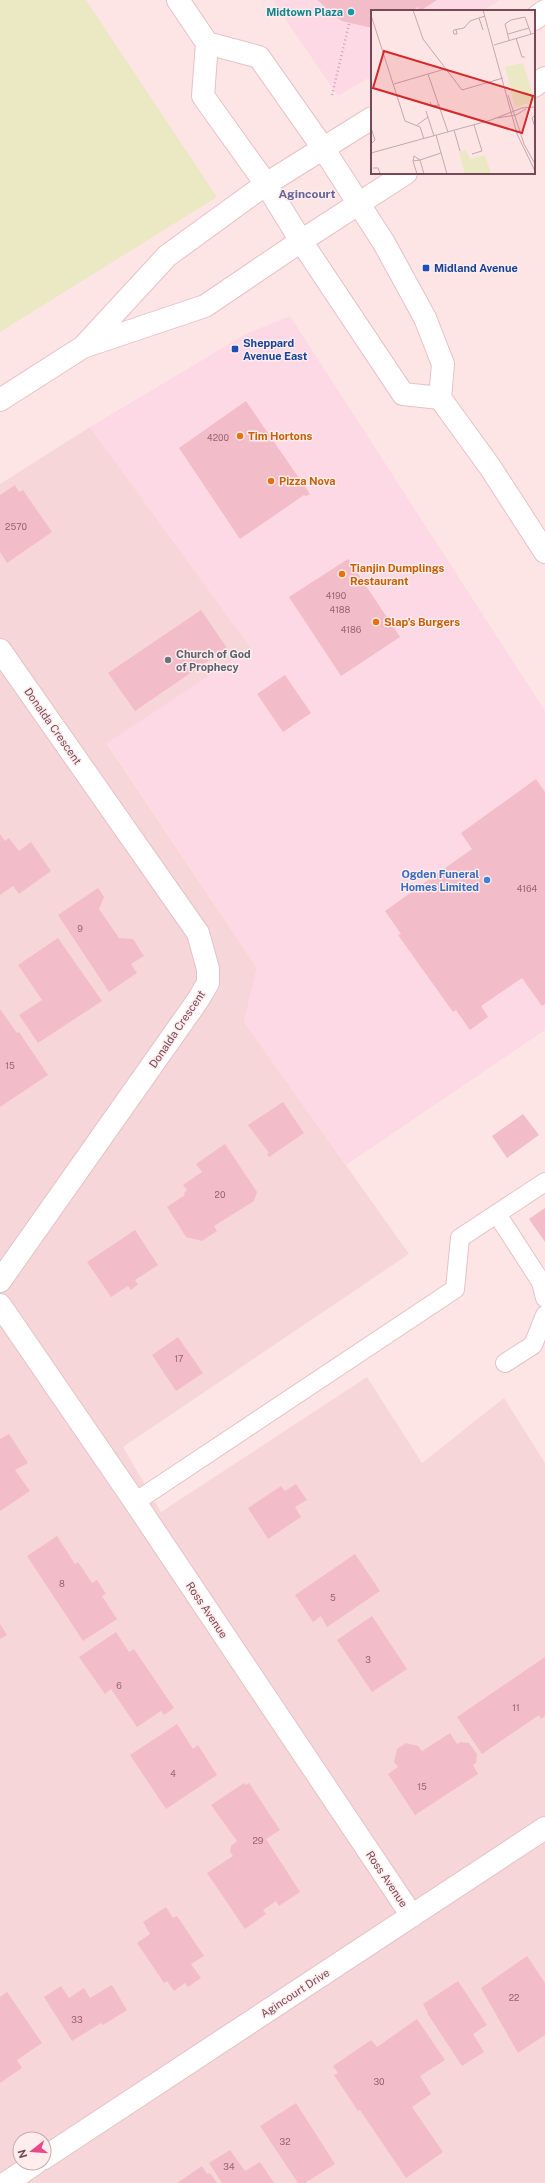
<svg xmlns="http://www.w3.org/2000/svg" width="545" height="2183" viewBox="0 0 545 2183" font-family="'Public Sans',sans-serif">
	<rect width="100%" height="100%" fill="#fde5e6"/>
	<path fill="#f7d6d9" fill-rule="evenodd" d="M 90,427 L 251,648 L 107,744 L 257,968 L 244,1022 L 409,1254 L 123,1447 L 161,1512 L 367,1377 L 422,1463 L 504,1398 L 545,1463 L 545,2183 L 0,2183 L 0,484 ZM 20,2139 L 44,2139 L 44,2163 L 20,2163 Z"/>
	<path fill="#fdd8e5" d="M 272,0 L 500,0 L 482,11 L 372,11 L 372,76 L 338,96 Z
		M 290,316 L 545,711 L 545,1030 L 346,1165 L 244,1022 L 257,968 L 107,743 L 251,648 L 90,427 L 246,334 Z"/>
	<path fill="#ebe9c3" d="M 0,0 L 86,0 L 217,197 L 0,332 Z"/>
	<path fill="#f3bcc9" d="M 318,0 L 437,0 L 420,11 L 418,7 L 412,11 L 372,11 L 372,27 L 368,27 L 342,21 L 331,14 Z
		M 246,401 L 310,494 L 306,496 L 304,495 L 240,539 L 179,448 Z
		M 15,485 L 19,492 L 23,490 L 52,532 L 7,563 L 0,552 L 0,495 Z
		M 348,559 L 400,637 L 341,676 L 289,597 Z
		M 201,610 L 227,648 L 135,711 L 108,673 Z
		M 285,675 L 311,713 L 283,732 L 257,694 Z
		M 536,779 L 545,792 L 545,1004 L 542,1006 L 522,978 L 481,1006 L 488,1017 L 470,1030 L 456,1010 L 453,1012 L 398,935 L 401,934 L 385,911 L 472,849 L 461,833 Z
		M 0,834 L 5,841 L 9,838 L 19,851 L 31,842 L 51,871 L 19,894 L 13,886 L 0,895 Z
		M 98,888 L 104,897 L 99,909 L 119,938 L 133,939 L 144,956 L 131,964 L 137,973 L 109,992 L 58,915 Z
		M 58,938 L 102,1001 L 38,1043 L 19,1015 L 42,1000 L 18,965 Z
		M 0,1009 L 17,1033 L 19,1032 L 48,1075 L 0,1107 Z
		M 283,1102 L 304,1133 L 269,1157 L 267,1154 L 269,1153 L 248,1125 Z
		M 523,1114 L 539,1135 L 507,1158 L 492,1136 Z
		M 225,1144 L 257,1192 L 254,1201 L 214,1226 L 217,1231 L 202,1241 L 186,1237 L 167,1207 L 185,1195 L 184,1193 L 187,1190 L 183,1185 L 202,1172 L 196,1164 Z
		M 545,1208 L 545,1242 L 529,1219 Z
		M 135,1230 L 158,1265 L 135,1280 L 138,1284 L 131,1290 L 128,1286 L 111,1297 L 87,1262 Z
		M 178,1337 L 203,1373 L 176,1391 L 152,1355 Z
		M 9,1434 L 28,1463 L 15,1470 L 30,1491 L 0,1511 L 0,1439 Z
		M 296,1484 L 307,1500 L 295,1507 L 301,1517 L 268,1539 L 248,1508 L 281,1486 L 285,1491 Z
		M 57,1536 L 75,1564 L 78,1562 L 92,1583 L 97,1580 L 106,1594 L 102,1596 L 117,1619 L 83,1641 L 27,1556 Z
		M 355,1554 L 380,1591 L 327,1627 L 321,1616 L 313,1622 L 295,1595 Z
		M 372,1616 L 407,1669 L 372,1692 L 337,1640 Z
		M 0,1624 L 7,1635 L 0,1639 Z
		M 116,1632 L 129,1652 L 134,1649 L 174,1708 L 164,1715 L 161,1711 L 137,1727 L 111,1689 L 105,1694 L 79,1657 Z
		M 545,1657 L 545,1716 L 541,1719 L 539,1715 L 482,1754 L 457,1717 Z
		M 177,1724 L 193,1749 L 198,1745 L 217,1775 L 166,1809 L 130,1755 Z
		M 450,1733 L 457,1744 L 461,1742 L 469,1743 L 477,1754 L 476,1763 L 473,1765 L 478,1774 L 415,1815 L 388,1774 L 398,1767 L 394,1762 L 397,1749 L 406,1743 L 418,1746 L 422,1751 Z
		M 244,1783 L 246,1785 L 249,1783 L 280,1830 L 266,1839 L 300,1892 L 279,1906 L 276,1901 L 263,1910 L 266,1914 L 245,1929 L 207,1873 L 233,1856 L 230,1852 L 231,1846 L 237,1841 L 211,1805 Z
		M 166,1907 L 173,1918 L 177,1916 L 204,1956 L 191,1964 L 201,1978 L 188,1987 L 185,1983 L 174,1991 L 167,1981 L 164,1983 L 137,1943 L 150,1934 L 143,1922 Z
		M 527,1956 L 545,1983 L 545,2035 L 518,2053 L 481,1988 Z
		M 458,1981 L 487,2025 L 473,2034 L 484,2052 L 462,2066 L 427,2013 L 428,2013 L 423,2004 Z
		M 112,1985 L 127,2010 L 103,2025 L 101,2023 L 72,2041 L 44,1997 L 61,1986 L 69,1998 L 84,1988 L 90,1998 Z
		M 7,1992 L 42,2043 L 17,2060 L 22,2068 L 0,2083 L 0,1997 Z
		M 417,2019 L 445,2060 L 420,2076 L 431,2094 L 412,2107 L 443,2152 L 406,2178 L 360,2110 L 358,2111 L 334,2075 L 338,2073 L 333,2066 L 371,2040 L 377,2047 Z
		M 296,2103 L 335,2164 L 305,2183 L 298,2183 L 260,2126 Z
		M 230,2150 L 245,2171 L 260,2162 L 274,2183 L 222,2183 L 209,2163 Z
		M 202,2166 L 207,2174 L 210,2173 L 217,2183 L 177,2183 Z"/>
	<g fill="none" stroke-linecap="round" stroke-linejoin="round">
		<defs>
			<path id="service" d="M 497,1214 L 541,1282 L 545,1298
				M 505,1363 L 533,1345 L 545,1315
				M 135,1502 L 455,1289 L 460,1238 L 545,1182"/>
			<path id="minor" d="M 0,650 L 198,933 L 208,969 L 208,983 L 198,1000 L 0,1281
				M 0,1305 L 135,1502 L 412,1916
				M 44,2158 L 545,1828
				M 6,2183 L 36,2163"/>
			<path id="secondary" d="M 178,0 L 207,43 L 203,96 L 266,184 L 301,241 L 403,394 L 440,398
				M 534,19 L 545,11
				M 207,43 L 259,57 L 323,148 L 384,243 L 425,318 L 443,364 L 440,398 L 490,467 L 545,552
				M 534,86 L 545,78
				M 85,345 L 167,256 L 266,184 L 372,118
				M 0,400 L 83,347 L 205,306 L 301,241 L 406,173"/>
		</defs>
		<use href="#service" stroke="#e4c2c8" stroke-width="20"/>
		<use href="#minor" stroke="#e4c2c8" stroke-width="24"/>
		<use href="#secondary" stroke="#e9c0c7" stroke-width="24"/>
		<path stroke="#d89ead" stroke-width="2.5" stroke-dasharray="1 3" stroke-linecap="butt" d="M 332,95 L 349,24"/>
		<use href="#service" stroke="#fff" stroke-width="18"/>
		<use href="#minor" stroke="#fff" stroke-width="22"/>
		<use href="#secondary" stroke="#fff" stroke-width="22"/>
	</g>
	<circle fill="#0f9aa8" stroke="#ffecec" stroke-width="1.5" cx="351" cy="12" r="4"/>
	<g fill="#1a4fb4" stroke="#ffecec" stroke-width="1.5">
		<rect x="422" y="264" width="8" height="8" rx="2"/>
		<rect x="231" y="345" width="8" height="8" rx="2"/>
	</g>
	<g fill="#e8710a" stroke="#ffecec" stroke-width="1.5">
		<circle cx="240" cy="436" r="4"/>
		<circle cx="271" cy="481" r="4"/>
		<circle cx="342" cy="574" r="4"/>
		<circle cx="376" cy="622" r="4"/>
	</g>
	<circle fill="#6b7280" stroke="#ffecec" stroke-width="1.5" cx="168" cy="660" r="4"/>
	<circle fill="#3f7fe0" stroke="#ffecec" stroke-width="1.5" cx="487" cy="880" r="4"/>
	<g text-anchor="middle" stroke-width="3" stroke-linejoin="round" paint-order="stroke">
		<g font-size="9" fill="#966673">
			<text x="218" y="441">4200</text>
			<text x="16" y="530">2570</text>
			<text x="336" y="599">4190</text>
			<text x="340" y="613">4188</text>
			<text x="351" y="633">4186</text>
			<text x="527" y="892">4164</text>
			<text x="80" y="932">9</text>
			<text x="10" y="1069">15</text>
			<text x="220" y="1198">20</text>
			<text x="179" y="1362">17</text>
			<text x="62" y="1587">8</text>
			<text x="333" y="1601">5</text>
			<text x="368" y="1663">3</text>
			<text x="119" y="1689">6</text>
			<text x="516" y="1711">11</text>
			<text x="173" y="1777">4</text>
			<text x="422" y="1790">15</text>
			<text x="258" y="1844">29</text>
			<text x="514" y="2001">22</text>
			<text x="77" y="2023">33</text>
			<text x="379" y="2085">30</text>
			<text x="285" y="2145">32</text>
			<text x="229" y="2170">34</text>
		</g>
		<g font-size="11" font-weight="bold" fill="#0d838f" stroke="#ffecec" text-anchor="end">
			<text x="343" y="16">Midtown Plaza</text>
		</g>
		<g font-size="11" font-weight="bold" fill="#164399" stroke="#ffecec" text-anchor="start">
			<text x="434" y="272">Midland Avenue</text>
			<text x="243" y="347">Sheppard<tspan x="243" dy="13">Avenue East</tspan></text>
		</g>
		<g font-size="11" font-weight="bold" fill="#c56008" stroke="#ffecec" text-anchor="start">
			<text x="248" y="440">Tim Hortons</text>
			<text x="279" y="485">Pizza Nova</text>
			<text x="350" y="572">Tianjin Dumplings<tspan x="350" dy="13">Restaurant</tspan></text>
			<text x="384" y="626">Slap’s Burgers</text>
		</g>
		<g font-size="11" font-weight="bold" fill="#5b616d" stroke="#ffecec" text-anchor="start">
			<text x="176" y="658">Church of God<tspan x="176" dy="13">of Prophecy</tspan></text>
		</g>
		<g font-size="11" fill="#774956" stroke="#ffecec">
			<text transform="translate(53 726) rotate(55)" y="4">Donalda Crescent</text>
			<text transform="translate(177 1029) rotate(-56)" y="4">Donalda Crescent</text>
			<text transform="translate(207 1610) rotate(56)" y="4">Ross Avenue</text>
			<text transform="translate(387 1879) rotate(56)" y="4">Ross Avenue</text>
			<text transform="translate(295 1993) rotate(-33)" y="4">Agincourt Drive</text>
		</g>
		<g font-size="11" font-weight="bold" fill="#366cbe" stroke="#ffecec" text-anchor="end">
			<text x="479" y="878">Ogden Funeral<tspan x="479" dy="13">Homes Limited</tspan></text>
		</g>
		<g font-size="12" font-weight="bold" fill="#65649a" stroke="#ffecec">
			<text x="307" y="198">Agincourt</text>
		</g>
	</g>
	<g transform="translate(371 10)">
		<rect width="164" height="164" fill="#fde5e6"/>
		<path d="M 152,53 L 164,91 L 144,97 L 134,57 ZM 95,140 L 99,149 L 114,145 L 120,164 L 94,164 L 88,142 Z" fill="#ebe9c3"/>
		<path fill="none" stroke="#c7a7ac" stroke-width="1" d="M 42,0 L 52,29 L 91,80 L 132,68M 112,0 L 146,124 L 164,161M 0,5 L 34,111 L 49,117 L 53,129M 108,8 L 112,20M 85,20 L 86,24 L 83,24 L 82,21 L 83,20 L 93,18 L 99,11 L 114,6M 137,24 L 158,18M 145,28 L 151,47 L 154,47M 138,30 L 134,14 L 140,10 L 154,7 L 160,24M 123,35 L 164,23M 57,64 L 77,122M 23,74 L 74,59M 137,85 L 153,134 L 164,154M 59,92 L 61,96 L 69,95M 55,101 L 63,126M 164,105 L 161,108 L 164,117M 126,108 L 145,105 L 155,99M 46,115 L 57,107M 0,118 L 4,130 L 0,134M 83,120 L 89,141M 65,125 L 76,164M 0,143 L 120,110 L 151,98 L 164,97M 101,144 L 111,141 L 103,115M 42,151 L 46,164M 2,158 L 7,158 L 9,163 L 6,164M 53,164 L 49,150 L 43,146 L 42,151 L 49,150 L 70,143"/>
		<path fill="#d62828" fill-opacity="0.15" stroke="#d62828" stroke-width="2" d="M 13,41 L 162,86 L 151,123 L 2,78 Z"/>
		<rect width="164" height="164" fill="none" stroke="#774956" stroke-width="2"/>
	</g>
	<g transform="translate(32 2151) rotate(253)"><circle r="19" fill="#ffecec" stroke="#c9abb0"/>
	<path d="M0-3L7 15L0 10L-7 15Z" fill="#ea478b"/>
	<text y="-6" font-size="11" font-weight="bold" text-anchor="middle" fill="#774956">N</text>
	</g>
</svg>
